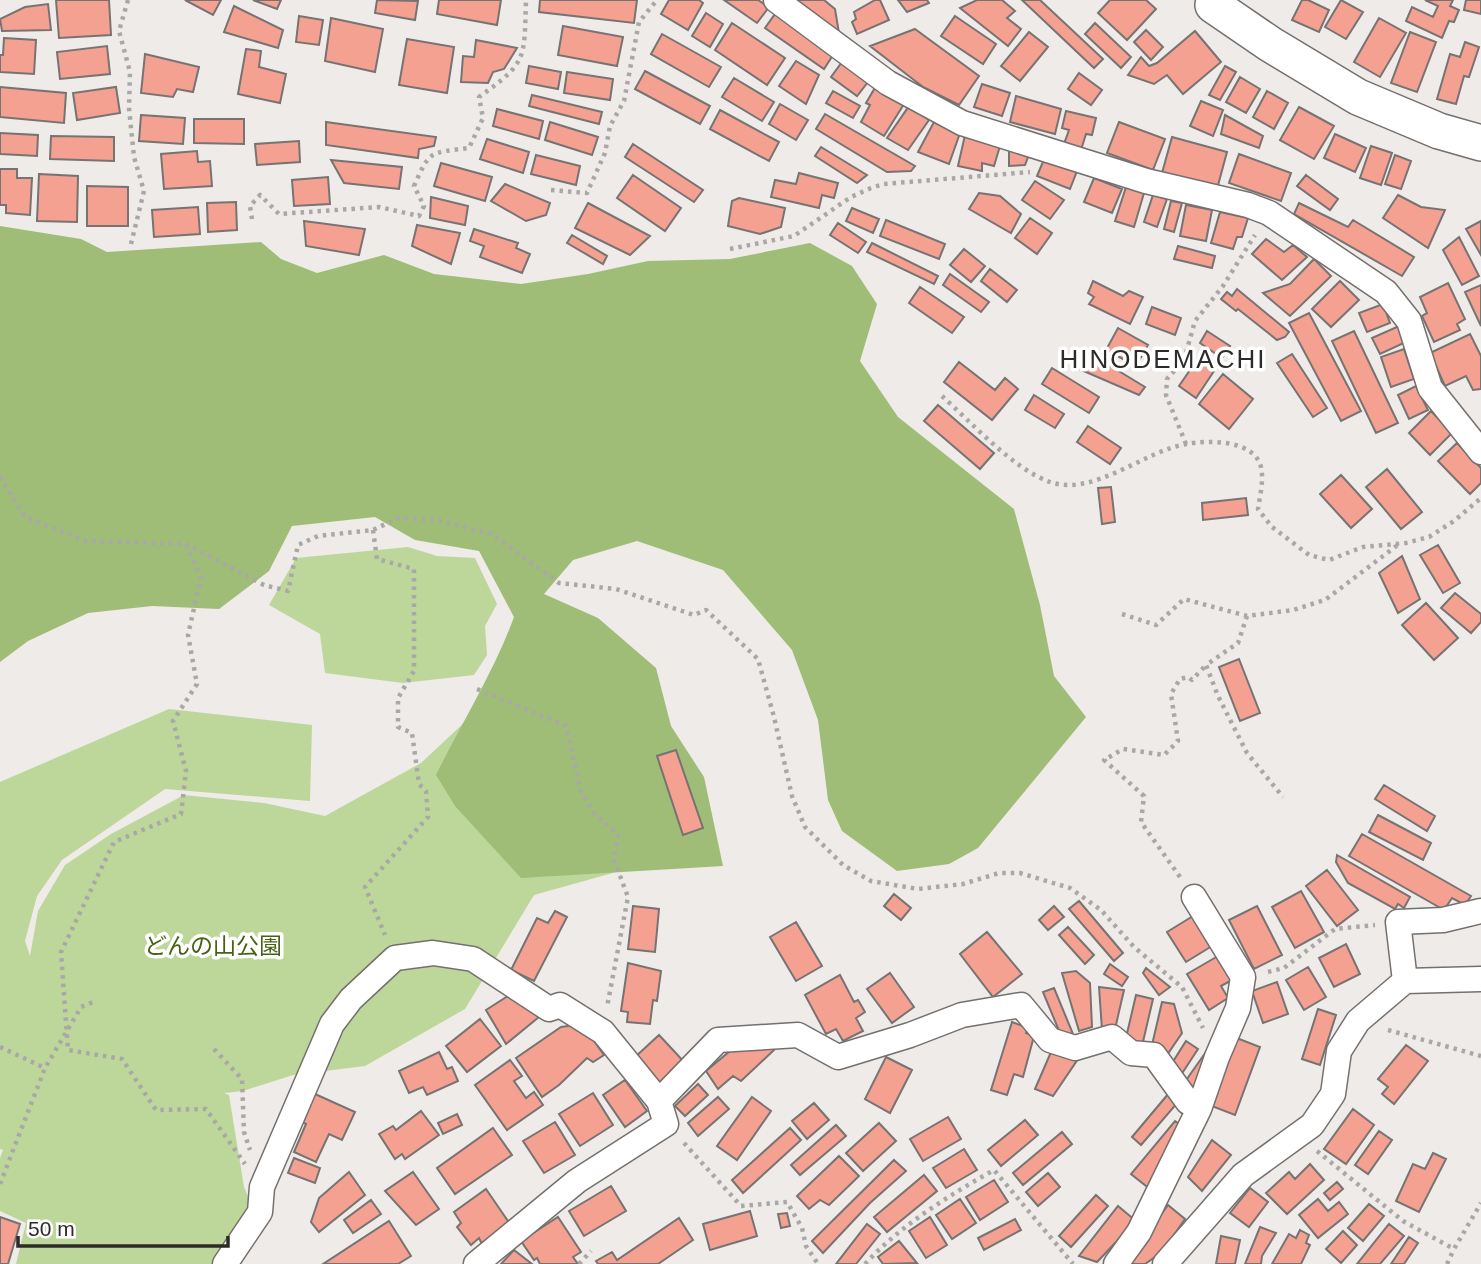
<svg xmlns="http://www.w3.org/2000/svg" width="1481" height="1264" viewBox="0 0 1481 1264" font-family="Helvetica,'Noto Sans JP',sans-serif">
	<rect width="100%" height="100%" fill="#eeebe8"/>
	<path fill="#bdd79a" d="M 408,547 L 437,556 L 475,558 L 497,604 L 485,626 L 487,655 L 474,675 L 403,683 L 325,673 L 320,634 L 269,605 L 296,558 Z
		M 482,706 L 634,867 L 534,895 L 465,1009 L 365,1066 L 293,1075 L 243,1091 L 224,1093 L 229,1095 L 244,1187 L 254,1211 L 237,1264 L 16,1264 L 26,1223 L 0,1211 L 0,1158 L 3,1150 L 0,1149 L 0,782 L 169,709 L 312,725 L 310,801 L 165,789 L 62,860 L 37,896 L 25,941 L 30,956 L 38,911 L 65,865 L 111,834 L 184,795 L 264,803 L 325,816 L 421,763 Z"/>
	<path fill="#9fbd76" d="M 0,226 L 81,239 L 107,252 L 261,242 L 281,259 L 317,273 L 384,255 L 434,274 L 521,284 L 588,274 L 648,261 L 730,259 L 810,243 L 852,266 L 877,304 L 860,361 L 898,417 L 1014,509 L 1040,605 L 1054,676 L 1086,717 L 978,848 L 949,864 L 897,871 L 842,831 L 828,800 L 818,720 L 792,650 L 723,570 L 637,541 L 573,560 L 544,594 L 598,618 L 656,668 L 671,726 L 704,777 L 723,866 L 521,878 L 455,806 L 436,775 C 462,722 494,672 514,617 L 479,551 L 415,540 L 375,517 L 292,526 L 269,571 L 219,609 L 152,606 L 88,613 L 28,641 L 0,662 Z"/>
	<path fill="#f4a191" stroke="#777373" stroke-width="2" d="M 56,0 L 109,0 L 111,35 L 59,38 Z
		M 185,0 L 221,0 L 213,15 Z
		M 253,0 L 281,0 L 277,9 Z
		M 377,0 L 418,1 L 415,20 L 375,13 Z
		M 439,0 L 501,0 L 497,25 L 437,14 Z
		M 540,0 L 637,0 L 634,23 L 539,12 Z
		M 669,0 L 699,0 L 703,3 L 688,30 L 661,14 Z
		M 724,0 L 758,0 L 769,7 L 757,23 Z
		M 792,0 L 824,0 L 835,9 L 840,39 Z
		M 875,0 L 880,0 L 889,20 L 857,34 L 852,22 L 856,19 L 854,12 Z
		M 898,0 L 927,0 L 929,3 L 907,12 Z
		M 977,0 L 1002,0 L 1015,11 L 1007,18 L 1021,29 L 1008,46 L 960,8 Z
		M 1022,0 L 1040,0 L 1103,59 L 1094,68 Z
		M 1110,0 L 1146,0 L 1156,9 L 1127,40 L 1098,13 Z
		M 1302,0 L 1308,0 L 1329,10 L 1319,32 L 1292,20 Z
		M 1341,0 L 1363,12 L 1346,39 L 1325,27 Z
		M 1425,0 L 1453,0 L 1450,6 L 1459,10 L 1454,22 L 1449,21 L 1442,38 L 1406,21 L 1412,7 L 1433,17 L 1438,6 Z
		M 1466,0 L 1481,0 L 1481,14 L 1464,10 Z
		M 48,4 L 51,30 L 2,31 L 0,19 L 25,7 Z
		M 234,6 L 283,30 L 278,48 L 224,32 Z
		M 706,13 L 723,24 L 710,47 L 692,36 Z
		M 775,14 L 833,55 L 824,69 L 765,28 Z
		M 299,16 L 323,20 L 319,45 L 296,42 Z
		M 955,16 L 996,44 L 983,64 L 941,36 Z
		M 331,18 L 383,29 L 375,72 L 325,61 Z
		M 1379,18 L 1406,33 L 1380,77 L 1354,62 Z
		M 732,23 L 785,58 L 767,85 L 715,50 Z
		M 1095,23 L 1131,57 L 1121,68 L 1085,34 Z
		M 563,26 L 623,37 L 617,66 L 558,55 Z
		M 915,29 L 979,76 L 959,105 L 923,87 L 870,46 Z
		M 1146,30 L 1163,47 L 1151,60 L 1134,42 Z
		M 1195,31 L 1221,62 L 1183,94 L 1167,75 L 1154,84 L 1128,75 L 1141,57 L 1149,66 L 1157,63 Z
		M 1029,32 L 1048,47 L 1020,81 L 1001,66 Z
		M 1410,32 L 1436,42 L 1417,92 L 1391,83 Z
		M 662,34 L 721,67 L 709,87 L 651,54 Z
		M 4,38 L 36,40 L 34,74 L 0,72 L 0,55 L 3,55 Z
		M 407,39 L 454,47 L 447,93 L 399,85 Z
		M 476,40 L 517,48 L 504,69 L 493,72 L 488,83 L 461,82 L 463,56 L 474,57 Z
		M 1465,42 L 1479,47 L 1469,77 L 1464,76 L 1456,104 L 1437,99 L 1450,54 L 1460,57 Z
		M 107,46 L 110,74 L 60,79 L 57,52 Z
		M 246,49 L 261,51 L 259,67 L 286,74 L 280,103 L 238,94 Z
		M 145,54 L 199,67 L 193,92 L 177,89 L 173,97 L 141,93 Z
		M 796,61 L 819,75 L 806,104 L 779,86 Z
		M 842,62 L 868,82 L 857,96 L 831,77 Z
		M 529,66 L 561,72 L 558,89 L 526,83 Z
		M 1225,66 L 1236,72 L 1220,100 L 1209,95 Z
		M 645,71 L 710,106 L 700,124 L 635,89 Z
		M 567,72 L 613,79 L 610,100 L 564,93 Z
		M 1079,73 L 1102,90 L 1091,105 L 1068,89 Z
		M 1240,77 L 1260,89 L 1246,113 L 1226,102 Z
		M 734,78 L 774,102 L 762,121 L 722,97 Z
		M 982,84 L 1010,93 L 1002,116 L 974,107 Z
		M 876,86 L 904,104 L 884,136 L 861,122 L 870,105 L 866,103 Z
		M 0,87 L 66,93 L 64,123 L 0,117 Z
		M 116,87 L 120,113 L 77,120 L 73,93 Z
		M 833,91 L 860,106 L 853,118 L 826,103 Z
		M 1267,91 L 1288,103 L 1274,129 L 1253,117 Z
		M 532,95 L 602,112 L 599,124 L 529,106 Z
		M 1016,96 L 1061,109 L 1055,134 L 1010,122 Z
		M 1201,101 L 1223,110 L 1213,136 L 1190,126 Z
		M 780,104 L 808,120 L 796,140 L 769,124 Z
		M 909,106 L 929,120 L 908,150 L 887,138 Z
		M 1299,107 L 1334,126 L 1314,159 L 1280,140 Z
		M 497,109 L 543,121 L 539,139 L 493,126 Z
		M 720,110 L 779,142 L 769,161 L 710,129 Z
		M 1066,111 L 1096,118 L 1092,135 L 1086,134 L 1081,150 L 1064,144 L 1069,130 L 1062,128 Z
		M 825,114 L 915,166 L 911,171 L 887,172 L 816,129 Z
		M 141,115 L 185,118 L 183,144 L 139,141 Z
		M 1225,115 L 1263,136 L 1259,148 L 1221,134 Z
		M 194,119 L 244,119 L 244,144 L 194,143 Z
		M 326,122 L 436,137 L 434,146 L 419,149 L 418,158 L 326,145 Z
		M 550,122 L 598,137 L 592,155 L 545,140 Z
		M 934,122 L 960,133 L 949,164 L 918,152 Z
		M 1119,122 L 1165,139 L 1153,170 L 1107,153 Z
		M 0,133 L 38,135 L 37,156 L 0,154 Z
		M 1335,134 L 1366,148 L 1355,172 L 1324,158 Z
		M 965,135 L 1000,146 L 994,166 L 982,163 L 982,171 L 958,166 Z
		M 51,136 L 114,137 L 114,161 L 50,159 Z
		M 1172,137 L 1227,152 L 1217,189 L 1162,173 Z
		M 487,139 L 529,152 L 523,173 L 480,159 Z
		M 299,141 L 300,162 L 257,165 L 255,144 Z
		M 633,144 L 703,190 L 694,202 L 625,157 Z
		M 1371,146 L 1392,153 L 1381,185 L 1360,178 Z
		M 821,147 L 867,175 L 857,183 L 815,156 Z
		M 1009,147 L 1030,152 L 1025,165 L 1009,166 Z
		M 197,151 L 198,162 L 210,161 L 212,186 L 164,189 L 161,154 Z
		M 1239,154 L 1291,173 L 1281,201 L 1229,183 Z
		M 536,155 L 580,166 L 576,185 L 531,174 Z
		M 1395,155 L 1411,161 L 1401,189 L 1385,184 Z
		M 1045,157 L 1077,171 L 1070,189 L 1037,176 Z
		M 331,160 L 402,167 L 399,189 L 344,183 Z
		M 441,163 L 492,177 L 485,201 L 434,186 Z
		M 0,169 L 17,169 L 17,178 L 32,178 L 30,215 L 6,213 L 6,205 L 0,205 Z
		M 799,173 L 838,183 L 834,198 L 822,195 L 819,208 L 771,197 L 775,180 L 796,184 Z
		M 39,174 L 78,176 L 77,222 L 37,221 Z
		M 633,175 L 681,208 L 665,231 L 617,198 Z
		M 1306,175 L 1338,199 L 1330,210 L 1297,186 Z
		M 328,177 L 330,204 L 294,206 L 292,180 Z
		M 1094,178 L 1122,189 L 1112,213 L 1084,202 Z
		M 1035,181 L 1064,200 L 1050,219 L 1022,200 Z
		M 505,184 L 550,203 L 546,215 L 526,221 L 491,201 Z
		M 87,186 L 128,187 L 128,226 L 87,226 Z
		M 1126,187 L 1144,193 L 1134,227 L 1115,221 Z
		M 979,193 L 1000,196 L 1021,214 L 1011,233 L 969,209 Z
		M 1153,195 L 1167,199 L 1157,227 L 1144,222 Z
		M 1398,195 L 1421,207 L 1445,210 L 1428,248 L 1383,218 Z
		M 431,197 L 468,206 L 465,225 L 430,218 Z
		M 739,198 L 785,208 L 781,227 L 760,234 L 728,226 L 732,201 Z
		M 1171,201 L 1182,203 L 1174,232 L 1164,229 Z
		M 236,202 L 237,230 L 208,232 L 207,203 Z
		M 588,203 L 650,236 L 630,255 L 575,228 Z
		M 1299,203 L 1348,227 L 1353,220 L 1414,257 L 1402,276 L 1294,214 Z
		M 1186,205 L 1212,210 L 1206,241 L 1180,236 Z
		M 198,207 L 200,234 L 154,237 L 152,210 Z
		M 852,208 L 879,219 L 873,233 L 846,221 Z
		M 1220,212 L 1248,218 L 1242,237 L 1237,237 L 1233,249 L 1211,243 Z
		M 1030,218 L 1052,233 L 1037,254 L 1015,238 Z
		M 886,220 L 945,244 L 939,259 L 880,236 Z
		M 304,221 L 365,229 L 359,255 L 306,246 Z
		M 1481,221 L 1481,255 L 1466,229 Z
		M 838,223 L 866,242 L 858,253 L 830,235 Z
		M 417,225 L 460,233 L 451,264 L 412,246 Z
		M 474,229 L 518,243 L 516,248 L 530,254 L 522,273 L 480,257 L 484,246 L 470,241 Z
		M 572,235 L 607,256 L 603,264 L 567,243 Z
		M 1459,237 L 1479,276 L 1462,285 L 1443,250 Z
		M 1266,239 L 1284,252 L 1293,245 L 1307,257 L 1282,280 L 1252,254 Z
		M 872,243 L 938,276 L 934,284 L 867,252 Z
		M 1178,246 L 1215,256 L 1212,268 L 1174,259 Z
		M 964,249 L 985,266 L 971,282 L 950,265 Z
		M 1314,259 L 1331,276 L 1290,316 L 1263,293 L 1290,284 Z
		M 990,269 L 1017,290 L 1007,302 L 981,281 Z
		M 950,274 L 989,302 L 981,312 L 943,285 Z
		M 1093,281 L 1123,296 L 1129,291 L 1143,297 L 1130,324 L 1089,304 L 1094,297 L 1088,293 Z
		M 1340,281 L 1359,300 L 1331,327 L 1312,309 Z
		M 1448,283 L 1465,319 L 1457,324 L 1460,330 L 1434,342 L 1422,316 L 1427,313 L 1420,297 Z
		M 1481,285 L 1481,326 L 1465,292 Z
		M 920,287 L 964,317 L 952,333 L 909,303 Z
		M 1237,289 L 1289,332 L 1285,337 L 1277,340 L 1238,309 L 1236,311 L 1221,299 L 1227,292 L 1232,296 Z
		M 1383,304 L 1390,323 L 1367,332 L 1359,313 Z
		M 1152,307 L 1181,318 L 1175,335 L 1146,324 Z
		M 1309,313 L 1361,411 L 1341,421 L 1289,323 Z
		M 1399,326 L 1406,342 L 1380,354 L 1372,338 Z
		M 1118,328 L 1148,345 L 1136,366 L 1106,350 Z
		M 1207,331 L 1230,346 L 1222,358 L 1200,343 Z
		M 1354,331 L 1398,423 L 1376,433 L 1332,341 Z
		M 1470,334 L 1481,356 L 1481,389 L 1473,390 L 1466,376 L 1445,386 L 1430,353 Z
		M 1404,349 L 1414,379 L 1391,387 L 1381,357 Z
		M 1089,353 L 1145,387 L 1139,395 L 1079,369 Z
		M 1292,354 L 1327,408 L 1313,417 L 1277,363 Z
		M 1199,357 L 1216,368 L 1196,398 L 1179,386 Z
		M 959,362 L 995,390 L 1005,378 L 1018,389 L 992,420 L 944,382 Z
		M 1052,368 L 1099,397 L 1089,413 L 1042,384 Z
		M 1223,374 L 1253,399 L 1229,429 L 1199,404 Z
		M 1416,386 L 1428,410 L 1409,419 L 1398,395 Z
		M 1034,395 L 1064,414 L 1055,428 L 1025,410 Z
		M 938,405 L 994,453 L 980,469 L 924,421 Z
		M 1431,411 L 1452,433 L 1430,455 L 1409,433 Z
		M 1088,426 L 1121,448 L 1110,464 L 1077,442 Z
		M 1457,443 L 1481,468 L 1481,483 L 1470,494 L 1438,461 Z
		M 1387,469 L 1422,512 L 1401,529 L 1366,487 Z
		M 1341,475 L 1372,509 L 1351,528 L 1320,494 Z
		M 1111,487 L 1115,522 L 1102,524 L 1098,488 Z
		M 1246,498 L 1248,515 L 1203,520 L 1202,503 Z
		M 1438,545 L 1460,583 L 1443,593 L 1420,555 Z
		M 1402,556 L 1420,599 L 1398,613 L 1379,573 Z
		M 1455,593 L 1481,614 L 1481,622 L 1471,633 L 1441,608 Z
		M 1426,603 L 1458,638 L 1434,660 L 1402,625 Z
		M 1239,659 L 1260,713 L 1240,721 L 1219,667 Z
		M 676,750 L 703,828 L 683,835 L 657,756 Z
		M 1384,785 L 1435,816 L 1427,831 L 1375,799 Z
		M 1378,815 L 1431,843 L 1423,860 L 1369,832 Z
		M 1362,834 L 1471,896 L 1465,905 L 1452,898 L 1444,910 L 1349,856 Z
		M 1337,855 L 1410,897 L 1404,908 L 1398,904 L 1395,909 L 1348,883 L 1336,862 Z
		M 1327,870 L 1358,910 L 1337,926 L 1306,886 Z
		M 1301,891 L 1324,932 L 1295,948 L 1272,907 Z
		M 894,894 L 911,908 L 901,920 L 884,906 Z
		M 1079,901 L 1123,953 L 1114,961 L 1069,909 Z
		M 633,906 L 659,909 L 655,952 L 628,949 Z
		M 1054,906 L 1064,917 L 1048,930 L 1039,920 Z
		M 1257,906 L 1282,955 L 1254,969 L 1229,920 Z
		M 555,911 L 567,917 L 534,981 L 511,970 L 537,918 L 548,923 Z
		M 1193,916 L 1212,946 L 1186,962 L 1167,932 Z
		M 796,922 L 822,966 L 796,981 L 770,937 Z
		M 1068,927 L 1094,955 L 1085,964 L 1059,935 Z
		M 987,932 L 1022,974 L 993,997 L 960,954 Z
		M 1346,944 L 1360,974 L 1334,987 L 1319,958 Z
		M 1218,956 L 1232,980 L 1221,986 L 1228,998 L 1209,1010 L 1187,974 Z
		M 628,963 L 661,971 L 657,1001 L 653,1000 L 650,1024 L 627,1022 L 628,1012 L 621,1011 Z
		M 1110,964 L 1128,977 L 1122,986 L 1104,974 Z
		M 1308,967 L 1326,997 L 1304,1010 L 1286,980 Z
		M 1146,968 L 1170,987 L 1159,995 L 1143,973 Z
		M 1076,971 L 1090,983 L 1092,1027 L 1079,1031 L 1062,973 Z
		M 890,973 L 914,1007 L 892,1023 L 867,989 Z
		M 840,975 L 854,1002 L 858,1000 L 865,1012 L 856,1018 L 863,1031 L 843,1041 L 836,1029 L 826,1034 L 805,995 Z
		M 1277,982 L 1288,1014 L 1263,1023 L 1252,991 Z
		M 1099,987 L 1124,990 L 1115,1029 L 1102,1030 Z
		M 1054,988 L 1073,1034 L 1062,1038 L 1043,992 Z
		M 514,992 L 539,1017 L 506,1044 L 486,1010 Z
		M 1136,995 L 1153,999 L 1142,1046 L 1125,1042 Z
		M 1162,1002 L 1174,1004 L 1182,1033 L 1167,1055 L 1152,1045 Z
		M 1318,1009 L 1336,1015 L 1320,1065 L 1302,1059 Z
		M 480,1019 L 501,1046 L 467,1072 L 446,1046 Z
		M 1012,1022 L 1028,1028 L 1026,1033 L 1034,1036 L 1023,1077 L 1014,1074 L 1007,1095 L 991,1090 Z
		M 582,1024 L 604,1055 L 593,1062 L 587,1058 L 559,1085 L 542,1097 L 516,1058 L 561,1027 Z
		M 659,1035 L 686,1064 L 661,1087 L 634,1058 Z
		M 1234,1037 L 1260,1047 L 1235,1115 L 1209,1105 Z
		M 1186,1041 L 1198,1049 L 1181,1075 L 1169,1068 Z
		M 768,1044 L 774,1050 L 741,1081 L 733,1076 L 718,1089 L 706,1071 L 730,1051 Z
		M 1406,1045 L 1428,1061 L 1394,1104 L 1382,1094 L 1388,1087 L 1378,1079 Z
		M 1208,1049 L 1195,1095 L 1182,1086 Z
		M 439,1052 L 447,1069 L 452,1067 L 458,1081 L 427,1095 L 423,1087 L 409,1093 L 399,1071 Z
		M 1051,1052 L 1078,1059 L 1053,1096 L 1035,1089 Z
		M 886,1057 L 912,1070 L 890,1113 L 865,1099 Z
		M 510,1060 L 522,1076 L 514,1081 L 526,1098 L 534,1092 L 543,1105 L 507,1130 L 475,1085 Z
		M 625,1080 L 647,1111 L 625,1127 L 603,1095 Z
		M 698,1084 L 708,1095 L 685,1116 L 675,1106 Z
		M 593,1093 L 613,1125 L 580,1146 L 559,1114 Z
		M 1169,1093 L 1179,1101 L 1141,1145 L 1132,1137 Z
		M 315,1094 L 355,1112 L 342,1140 L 329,1134 L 316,1162 L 294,1152 L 306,1124 L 302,1122 Z
		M 718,1097 L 729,1109 L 698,1136 L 688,1123 Z
		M 752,1097 L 771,1111 L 737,1160 L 717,1146 Z
		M 814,1103 L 829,1120 L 807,1139 L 792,1121 Z
		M 1353,1109 L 1374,1125 L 1346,1164 L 1324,1149 Z
		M 421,1111 L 439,1135 L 405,1159 L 402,1154 L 395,1159 L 379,1134 L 393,1126 L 396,1130 Z
		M 457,1114 L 462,1125 L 443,1134 L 438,1123 Z
		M 948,1117 L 961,1139 L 923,1161 L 910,1139 Z
		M 1025,1120 L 1038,1135 L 1001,1166 L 988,1150 Z
		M 1175,1121 L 1182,1126 L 1151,1190 L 1131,1174 Z
		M 555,1122 L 575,1155 L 544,1173 L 523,1141 Z
		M 879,1123 L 896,1141 L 863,1171 L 846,1153 Z
		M 836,1125 L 846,1136 L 800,1175 L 791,1165 Z
		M 493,1128 L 512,1155 L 455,1194 L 437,1168 Z
		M 790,1128 L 801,1140 L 743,1193 L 732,1180 Z
		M 1379,1131 L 1392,1140 L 1368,1174 L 1355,1165 Z
		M 1062,1132 L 1072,1144 L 1023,1185 L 1013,1173 Z
		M 1212,1140 L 1231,1155 L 1202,1191 L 1188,1177 Z
		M 964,1149 L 977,1170 L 946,1188 L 933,1168 Z
		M 1433,1153 L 1446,1159 L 1419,1212 L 1396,1201 L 1413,1164 L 1425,1169 Z
		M 839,1156 L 859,1176 L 829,1205 L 820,1200 L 809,1209 L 797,1196 Z
		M 294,1158 L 320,1168 L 315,1183 L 288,1173 Z
		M 894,1160 L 906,1171 L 870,1203 L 823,1253 L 812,1241 Z
		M 1310,1164 L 1324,1180 L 1287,1214 L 1266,1193 L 1289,1172 L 1295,1179 Z
		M 349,1172 L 365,1195 L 319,1232 L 311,1222 L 319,1198 Z
		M 413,1172 L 439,1209 L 416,1225 L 385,1191 Z
		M 1048,1173 L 1060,1187 L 1038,1206 L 1026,1192 Z
		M 924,1175 L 937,1191 L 887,1232 L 874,1217 Z
		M 994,1180 L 1008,1202 L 980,1220 L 966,1197 Z
		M 1337,1182 L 1343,1189 L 1330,1200 L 1324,1193 Z
		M 611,1186 L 626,1211 L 584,1236 L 569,1211 Z
		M 1250,1188 L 1268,1202 L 1249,1227 L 1230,1213 Z
		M 486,1189 L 510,1224 L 482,1244 L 479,1238 L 471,1245 L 457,1227 L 461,1223 L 454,1212 Z
		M 1096,1195 L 1108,1206 L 1071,1247 L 1059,1236 Z
		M 960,1199 L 976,1223 L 952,1239 L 936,1215 Z
		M 1318,1199 L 1328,1211 L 1339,1202 L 1348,1214 L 1318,1238 L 1299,1215 Z
		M 371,1200 L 381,1214 L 353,1233 L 344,1220 Z
		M 1369,1204 L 1384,1216 L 1363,1241 L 1348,1228 Z
		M 1168,1205 L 1185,1219 L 1162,1252 L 1145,1264 L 1125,1264 Z
		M 1118,1206 L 1136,1221 L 1097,1262 L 1079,1256 Z
		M 750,1211 L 757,1236 L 710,1250 L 703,1224 Z
		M 787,1213 L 790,1226 L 781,1228 L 778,1214 Z
		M 0,1217 L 20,1224 L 8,1264 L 0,1264 Z
		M 558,1217 L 581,1252 L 573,1257 L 578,1264 L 540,1264 L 537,1258 L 534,1260 L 521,1241 Z
		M 930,1217 L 947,1245 L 926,1258 L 909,1231 Z
		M 679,1218 L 693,1240 L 658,1264 L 598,1264 L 596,1261 L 612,1252 L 617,1260 Z
		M 1015,1219 L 1021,1230 L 984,1250 L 978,1238 Z
		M 389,1221 L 411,1256 L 398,1264 L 323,1264 Z
		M 867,1224 L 880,1234 L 856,1264 L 836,1264 Z
		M 1389,1224 L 1404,1236 L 1380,1264 L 1357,1264 Z
		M 1260,1227 L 1276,1233 L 1262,1256 L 1261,1264 L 1245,1264 Z
		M 1300,1230 L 1309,1235 L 1306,1243 L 1310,1245 L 1301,1264 L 1272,1264 L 1289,1234 L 1296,1238 Z
		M 1343,1231 L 1357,1245 L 1341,1263 L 1326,1249 Z
		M 1221,1236 L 1240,1240 L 1235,1264 L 1216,1264 Z
		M 1409,1237 L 1418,1243 L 1404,1264 L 1391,1264 Z
		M 899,1241 L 917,1263 L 883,1264 L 878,1257 Z
		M 514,1250 L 532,1264 L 501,1264 Z"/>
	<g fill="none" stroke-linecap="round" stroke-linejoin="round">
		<defs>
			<path id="street" d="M 776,0 L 888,83 L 962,123 L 1146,181 L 1248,205 L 1269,213 L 1386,292 L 1409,321 L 1430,388 L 1481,452
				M 1481,911 L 1443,920 L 1398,922 L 1405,981 L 1481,979
				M 225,1264 L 260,1212 L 262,1187 L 332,1024 L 351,999 L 395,958 L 433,953 L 473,959 L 549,1009 L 560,1005 L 603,1032 L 659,1101
				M 476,1264 L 577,1181 L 666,1124 L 659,1101 L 718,1040 L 798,1035 L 838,1057 L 910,1035 L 962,1015 L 1021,1005 L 1050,1040 L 1075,1048 L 1112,1037 L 1131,1053 L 1154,1055 L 1188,1102 L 1199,1109
				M 1116,1264 L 1139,1232 L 1199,1109 L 1217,1057 L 1238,1008 L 1243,977 L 1194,897
				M 1165,1264 L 1243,1175 L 1312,1125 L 1333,1094 L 1339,1051 L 1358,1021 L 1405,981"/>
			<path id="secondary" d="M 1213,5 L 1270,44 L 1358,97 L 1439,131 L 1481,143"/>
		</defs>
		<use href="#street" stroke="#73706e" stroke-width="27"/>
		<use href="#secondary" stroke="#73706e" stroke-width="38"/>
		<path stroke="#aaa8a6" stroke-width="4.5" stroke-dasharray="3.5 5" stroke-linecap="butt" d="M 128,0 L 119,31 L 130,72 L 129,108 L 134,157 L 144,191 L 131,244
			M 551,190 L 587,193 L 605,153 L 610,126 L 624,101 L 639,22 L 657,0
			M 252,219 L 250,206 L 260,195 L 279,214 L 379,207 L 419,216 L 424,206 L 414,186 C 430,150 429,153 469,148 L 483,118 L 479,97 C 528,62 524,59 526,0
			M 730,249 L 794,236 L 851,197 L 871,188 L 884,184 L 1030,172
			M 942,396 C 971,422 1013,469 1050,482 C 1094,497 1144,451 1186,444 C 1207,440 1254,439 1261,467 C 1264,480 1260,496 1258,509 L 1272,527 L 1309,555 L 1329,560 L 1363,547 L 1406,543 L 1429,537 L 1454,521 L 1481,498
			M 1186,444 L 1166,395 L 1167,379 L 1184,360 L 1195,321 L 1223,286 L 1255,235
			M 0,477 L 25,517 L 85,541 L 186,544 L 264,585 L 288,591 L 298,545 L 318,536 L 373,530 L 398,518 L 437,520 L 491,534 L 559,583 L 616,589 L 694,615 L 706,610 L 758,659 L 774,717 L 792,796 L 805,827 L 843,865 L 871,881 L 918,889 L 963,884 L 999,873 L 1020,873 L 1070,888 L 1101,910 L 1134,947 L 1182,987 L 1203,1028
			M 373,530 L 377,559 L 414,569 L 414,671 L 398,698 L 398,727 L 412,733 L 419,784 L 426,791 L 428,817 L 365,887 L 385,935
			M 186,545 L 201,577 L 188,635 L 197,684 L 173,721 L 186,771 L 181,814 L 114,842 L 61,952 L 68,1050 L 122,1059 L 156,1110 L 206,1109 L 245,1164
			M 1122,614 L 1156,625 L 1184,599 L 1247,616 L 1293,610 L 1325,600 L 1399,544
			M 1247,616 L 1238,643 L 1206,665 L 1218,696 L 1247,753 L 1283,797
			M 477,689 L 566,726 L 581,792 L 595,814 L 618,835 L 614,860 L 628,897 L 607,1007
			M 1180,877 L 1141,822 L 1144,796 L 1104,760 L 1123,749 L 1164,755 L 1178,741 L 1171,694 L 1180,679 L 1188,677 L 1192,680 L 1206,665
			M 1268,972 L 1284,968 L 1335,929 L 1375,925
			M 1388,1030 L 1481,1056
			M 0,1047 L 45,1068
			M 214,1049 L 242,1079 L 244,1132 L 250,1150
			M 684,1143 L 741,1206 L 787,1202 L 802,1228 L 806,1246 L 818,1264
			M 1317,1151 L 1403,1221 L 1454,1249 L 1481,1203
			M 0,1184 L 45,1068 L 81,1007 L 96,1001
			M 579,1264 L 591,1251
			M 865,1264 C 901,1225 948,1196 994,1170 L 1073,1264
			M 1447,1264 L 1454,1249"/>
		<use href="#street" stroke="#fff" stroke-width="24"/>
		<use href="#secondary" stroke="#fff" stroke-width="35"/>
	</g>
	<g text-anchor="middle" stroke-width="7" stroke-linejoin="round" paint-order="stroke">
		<g font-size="23" fill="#476115" stroke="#fff">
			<text x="213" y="954">どんの山公園</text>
		</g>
		<g font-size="26" letter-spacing="2" fill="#2c2b2a" stroke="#fff">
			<text x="1163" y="368">HINODEMACHI</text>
		</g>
	</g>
	<path d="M18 1236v10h210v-10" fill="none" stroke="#2c2b2a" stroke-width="3.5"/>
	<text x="28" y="1236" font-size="21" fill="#2c2b2a" stroke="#ffffff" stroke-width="5" paint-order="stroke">50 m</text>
</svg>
